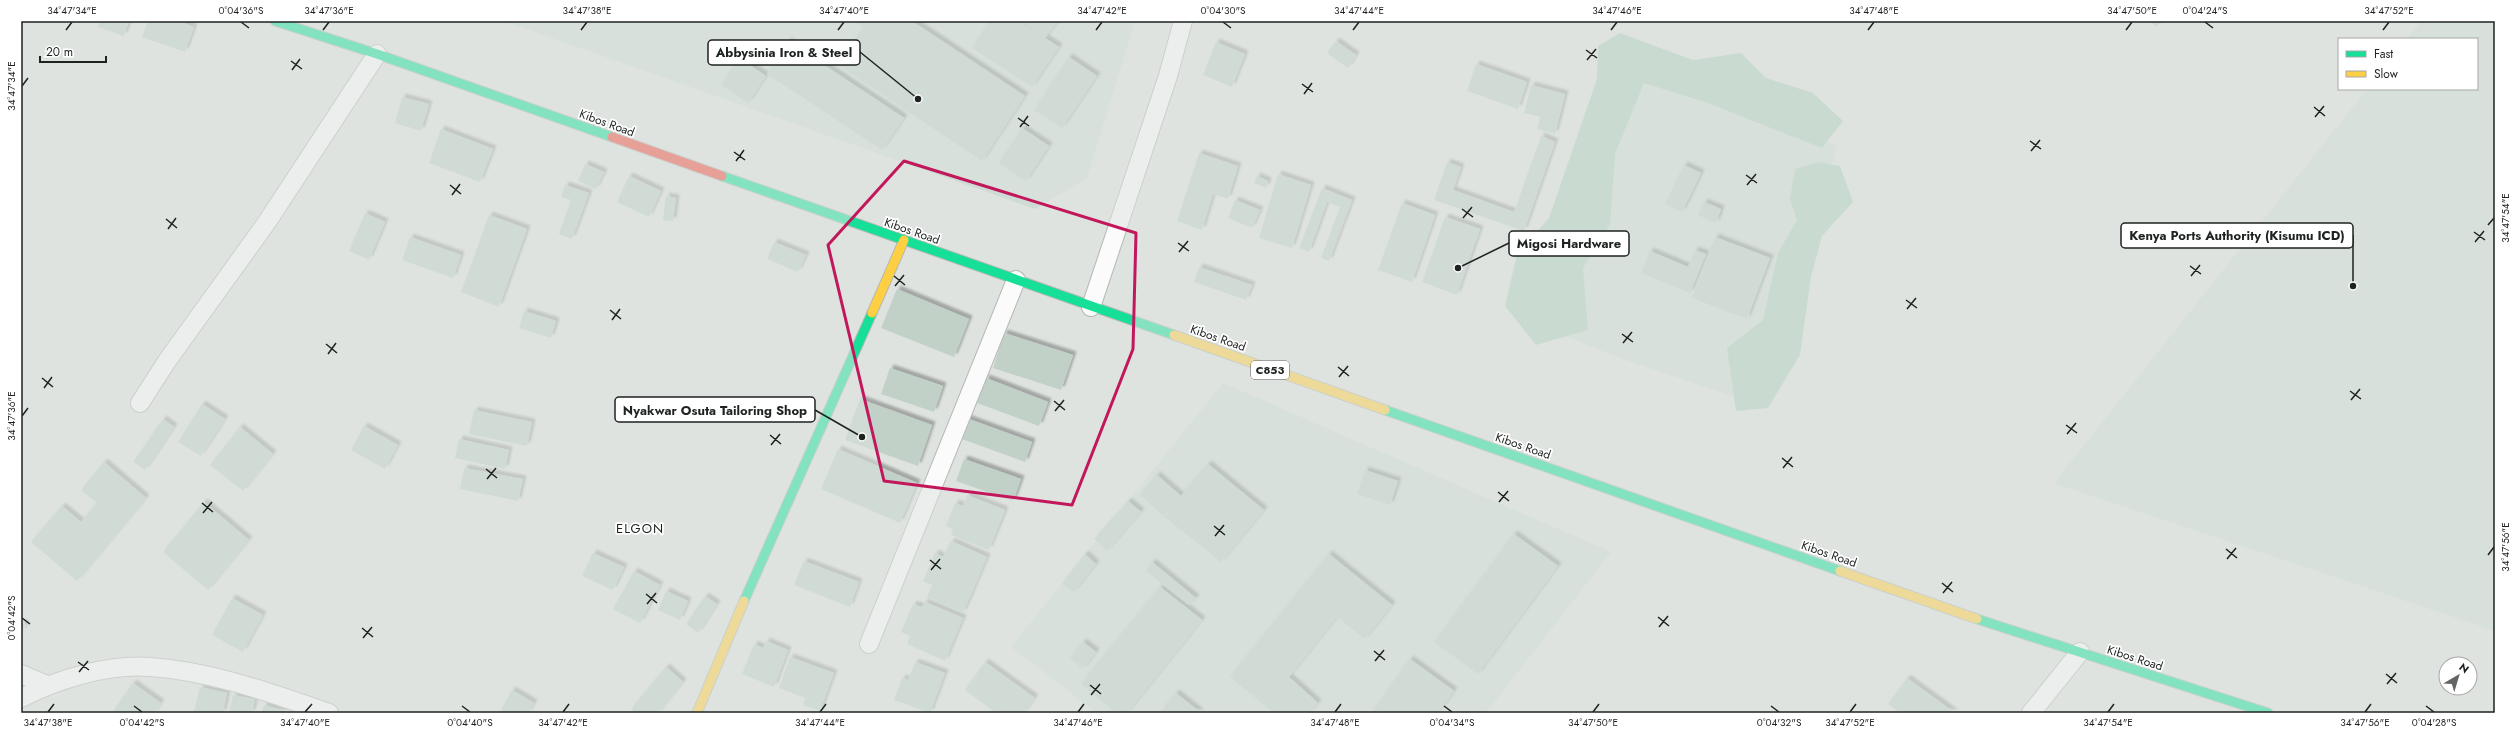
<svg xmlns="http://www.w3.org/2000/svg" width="2516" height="734" viewBox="0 0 2516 734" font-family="Jost,sans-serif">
	<defs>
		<filter id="shadow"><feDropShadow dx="3.5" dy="-3.5" stdDeviation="1" flood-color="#0004"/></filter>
	</defs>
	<rect width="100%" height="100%" fill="#dee3e0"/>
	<path fill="#cedbd4" d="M 504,21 L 1135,21 L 1087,178 L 1035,209 Z
		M 2422,21 L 2495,21 L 2495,631 L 2054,483 L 2367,89 L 2477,89 L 2477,39 L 2407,39 Z
		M 1642,62 L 1837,146 L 1768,408 L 1617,357 L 1563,335 Z
		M 1223,383 L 1611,552 L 1486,713 L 1097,713 L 1011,647 Z"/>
	<path fill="#b0cfbe" d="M 1620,33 L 1693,60 L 1741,53 L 1766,78 L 1813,93 L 1843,121 L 1822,148 L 1708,103 L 1644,83 L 1615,154 L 1610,224 L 1583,268 L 1588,330 L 1536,345 L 1505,306 L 1517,254 L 1549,218 L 1597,79 L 1598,46 Z
		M 1818,162 L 1840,166 L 1853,202 L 1822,236 L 1811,277 L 1800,355 L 1768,408 L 1736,411 L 1727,348 L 1763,320 L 1778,253 L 1797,220 L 1790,199 L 1795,169 Z"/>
	<path fill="#c1d1c8" filter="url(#shadow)" d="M 100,21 L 129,21 L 124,36 L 98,27 Z
		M 148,21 L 178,21 L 194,27 L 185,52 L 142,37 Z
		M 855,21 L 912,21 L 1025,96 L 982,161 L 838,65 L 863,27 Z
		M 990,21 L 1020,21 L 1037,33 L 1022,21 L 1058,21 L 1045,38 L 1059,47 L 1032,87 L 972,48 Z
		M 2148,21 L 2161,21 L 2157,27 Z
		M 788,41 L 904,118 L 882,150 L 767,74 Z
		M 1336,41 L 1356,55 L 1348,68 L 1327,53 Z
		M 1216,42 L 1245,54 L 1232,87 L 1203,75 Z
		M 1069,57 L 1097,76 L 1062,128 L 1034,110 Z
		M 739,58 L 766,76 L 748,103 L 721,85 Z
		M 1476,64 L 1527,82 L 1518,109 L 1467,91 Z
		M 1531,85 L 1565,94 L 1555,134 L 1537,129 L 1540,117 L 1524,113 Z
		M 402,97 L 429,104 L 421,131 L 395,123 Z
		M 1022,128 L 1049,146 L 1026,181 L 999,163 Z
		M 441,129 L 493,149 L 480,182 L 429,163 Z
		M 1541,136 L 1555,142 L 1524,231 L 1434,200 L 1447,162 L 1461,167 L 1453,190 L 1514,212 Z
		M 1199,153 L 1238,166 L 1228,199 L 1213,194 L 1202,230 L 1177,221 Z
		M 585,164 L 604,172 L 596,189 L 578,181 Z
		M 1684,165 L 1701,173 L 1682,212 L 1665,204 Z
		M 1278,174 L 1311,185 L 1292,248 L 1259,238 Z
		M 629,176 L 661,191 L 649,217 L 617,202 Z
		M 1257,176 L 1268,181 L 1266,188 L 1254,183 Z
		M 565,185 L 589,193 L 572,239 L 559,234 L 571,200 L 561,197 Z
		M 1322,188 L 1352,200 L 1329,261 L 1321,258 L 1340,207 L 1327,202 L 1309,252 L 1299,248 Z
		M 666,196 L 676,198 L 673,221 L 663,220 Z
		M 1235,200 L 1260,210 L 1252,228 L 1228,218 Z
		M 1704,202 L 1721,209 L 1716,223 L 1698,215 Z
		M 1402,203 L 1435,215 L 1412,282 L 1378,270 Z
		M 365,213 L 385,222 L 369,260 L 349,251 Z
		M 489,215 L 527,229 L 499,307 L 461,292 Z
		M 1445,217 L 1480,229 L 1457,295 L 1422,282 Z
		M 410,237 L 461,255 L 453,278 L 402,260 Z
		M 1715,237 L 1770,258 L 1747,319 L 1692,298 Z
		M 774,242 L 806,255 L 798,272 L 767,259 Z
		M 1695,250 L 1706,254 L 1690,293 L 1641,273 L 1650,251 L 1688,267 Z
		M 1199,267 L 1252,285 L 1246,300 L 1194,282 Z
		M 897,289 L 969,319 L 954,357 L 881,328 Z
		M 524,311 L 556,321 L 551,338 L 519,328 Z
		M 1004,333 L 1073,355 L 1061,390 L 993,368 Z
		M 890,368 L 943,386 L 934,412 L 881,394 Z
		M 986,378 L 1048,402 L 1039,426 L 977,403 Z
		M 860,399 L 932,425 L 918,466 L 845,440 Z
		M 202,404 L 225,419 L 201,456 L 178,442 Z
		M 474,410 L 532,422 L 527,446 L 469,434 Z
		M 966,418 L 1032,442 L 1025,462 L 959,438 Z
		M 163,419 L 174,427 L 145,470 L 133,462 Z
		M 364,426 L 398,445 L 385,469 L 351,450 Z
		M 240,427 L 273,454 L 243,491 L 210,465 Z
		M 459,439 L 509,450 L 505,469 L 455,458 Z
		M 838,449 L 917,483 L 900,523 L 821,489 Z
		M 964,459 L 1021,479 L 1013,501 L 956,481 Z
		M 104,462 L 146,498 L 77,581 L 31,542 L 62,506 L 81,522 L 97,503 L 81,490 Z
		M 1208,464 L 1264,510 L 1221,562 L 1165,517 L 1175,504 L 1164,516 L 1140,495 L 1157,475 L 1181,496 Z
		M 464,468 L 523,479 L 518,501 L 460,489 Z
		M 1365,470 L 1398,481 L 1390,505 L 1357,494 Z
		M 967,495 L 1005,510 L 989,550 L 951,535 L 953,529 L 946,526 L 955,503 L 963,506 Z
		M 1128,501 L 1141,512 L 1107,551 L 1094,539 Z
		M 204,502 L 249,540 L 208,590 L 163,552 Z
		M 1514,534 L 1558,566 L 1478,674 L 1434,642 Z
		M 951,541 L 987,557 L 963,613 L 927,597 L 932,585 L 923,581 L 935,553 L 943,557 Z
		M 593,553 L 624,567 L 613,590 L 582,576 Z
		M 1085,554 L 1096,564 L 1074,592 L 1062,583 Z
		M 1329,554 L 1392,605 L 1365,639 L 1337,617 L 1289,677 L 1318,703 L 1309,713 L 1274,713 L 1230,677 Z
		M 804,561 L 859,582 L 850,607 L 794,585 Z
		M 1152,562 L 1196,598 L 1189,605 L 1146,571 Z
		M 634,571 L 660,585 L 640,623 L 613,609 Z
		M 1160,587 L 1202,620 L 1127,713 L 1116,713 L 1081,684 Z
		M 666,591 L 688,601 L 680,620 L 658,610 Z
		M 705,596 L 717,604 L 698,633 L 686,624 Z
		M 232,598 L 263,615 L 243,652 L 212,635 Z
		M 925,602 L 963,618 L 945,661 L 907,644 L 910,636 L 901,632 L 913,604 L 922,607 Z
		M 21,622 L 26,625 L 21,633 Z
		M 766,641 L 788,650 L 774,687 L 742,674 L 754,644 L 763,648 Z
		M 1083,642 L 1096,652 L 1083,669 L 1070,658 Z
		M 790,657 L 834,673 L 820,711 L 803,705 L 805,698 L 779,688 Z
		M 1410,659 L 1454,691 L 1438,713 L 1371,713 Z
		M 915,662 L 945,673 L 930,713 L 894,700 L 902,678 L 908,680 Z
		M 985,662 L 1035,698 L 1024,713 L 996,713 L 965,690 Z
		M 666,667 L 683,682 L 658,713 L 636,713 L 631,709 Z
		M 1907,678 L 1955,713 L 1900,713 L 1888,704 Z
		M 133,683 L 161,703 L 154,713 L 112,713 Z
		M 200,687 L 227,693 L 223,713 L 194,712 Z
		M 512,690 L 534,703 L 528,713 L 506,713 L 501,710 Z
		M 1176,693 L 1201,713 L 1160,713 Z
		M 233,695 L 255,699 L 252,713 L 229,713 Z
		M 264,705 L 290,713 L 261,713 Z"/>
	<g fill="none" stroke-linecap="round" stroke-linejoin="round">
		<defs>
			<path id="street" d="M 1091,307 L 1168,76 L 1183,21
				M 140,403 L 167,361 L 267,222 L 377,54
				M 869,644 L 1016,280
				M 21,674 L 47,685
				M 21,698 C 58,679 108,664 150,667 C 211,671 271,693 329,713
				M 2031,713 L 2080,652"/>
			<path id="fast" d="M 275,21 L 377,54 L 612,137
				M 722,176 L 1174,335
				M 1385,410 L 1840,571
				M 744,601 L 872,313
				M 1977,619 L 2268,713"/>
			<path id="slow" d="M 872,313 L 904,240
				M 1174,335 L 1385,410
				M 1840,571 L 1977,619
				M 697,713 L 744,601"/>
			<path id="jam" d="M 612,137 L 722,176"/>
		</defs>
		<use href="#street" stroke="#b5b9b6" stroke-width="20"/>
		<use href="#fast" stroke="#b5b9b6" stroke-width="11"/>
		<use href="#slow" stroke="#b5b9b6" stroke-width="11"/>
		<use href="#jam" stroke="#b5b9b6" stroke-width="11"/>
		<use href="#street" stroke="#fafbfa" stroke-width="18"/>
		<use href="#fast" stroke="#16e098" stroke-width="9"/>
		<use href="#slow" stroke="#ffcf43" stroke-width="9"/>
		<use href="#jam" stroke="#f24e42" stroke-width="9"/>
	</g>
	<path d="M0 0H2516V734H0ZM 904,161 L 1136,233 L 1133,349 L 1072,505 L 884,481 L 828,245 Z" fill="#dee3e0" fill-opacity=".55" fill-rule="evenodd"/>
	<path fill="none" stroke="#c2185b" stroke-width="3" stroke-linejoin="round" d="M 904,161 L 1136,233 L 1133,349 L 1072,505 L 884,481 L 828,245 Z"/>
	<path fill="none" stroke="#1e2220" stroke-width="1.5" d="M 241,22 L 249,28M 1223,22 L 1231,28M 2205,22 L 2213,28M 66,30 L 72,22M 323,30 L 329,22M 581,30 L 587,22M 838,30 L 844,22M 1096,30 L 1102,22M 1353,30 L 1359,22M 1611,30 L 1617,22M 1868,30 L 1874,22M 2126,30 L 2132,22M 2383,30 L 2389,22M 1586,50 L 1597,58M 1587,60 L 1596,49M 291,61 L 302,69M 292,70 L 300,59M 1302,84 L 1313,92M 22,86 L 28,78M 1304,94 L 1312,83M 2314,107 L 2325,116M 2315,117 L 2324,106M 1018,118 L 1029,126M 1020,127 L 1028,116M 2030,141 L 2041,149M 2031,151 L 2040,140M 734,152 L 745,160M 736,161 L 744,150M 1746,175 L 1757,183M 450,185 L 461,194M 1747,185 L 1756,174M 452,195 L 460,184M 1462,209 L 1473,217M 1463,218 L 1472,207M 166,219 L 177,228M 2488,225 L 2494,218M 168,229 L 176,218M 2474,232 L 2485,240M 2475,242 L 2484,231M 1178,243 L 1189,251M 1179,252 L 1188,241M 2190,266 L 2201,274M 894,276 L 905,285M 2191,276 L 2200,265M 895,286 L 904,275M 1906,300 L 1917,308M 1907,309 L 1916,298M 610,310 L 621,319M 612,320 L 620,309M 1622,334 L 1633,342M 1623,343 L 1632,332M 326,344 L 337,353M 328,354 L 336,343M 1338,367 L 1349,376M 1339,377 L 1348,366M 42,378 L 53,387M 44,388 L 52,377M 2350,391 L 2361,399M 2351,400 L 2360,389M 1054,401 L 1065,410M 1055,411 L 1064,400M 22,416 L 28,408M 2066,425 L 2077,433M 2067,434 L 2076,423M 770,435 L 781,444M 771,445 L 780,434M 1782,458 L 1793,467M 1783,468 L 1792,457M 486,469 L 497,478M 487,479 L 496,468M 1498,492 L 1509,501M 1499,502 L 1508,491M 202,503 L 213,512M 203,513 L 212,502M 1214,526 L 1225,535M 1215,536 L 1224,525M 2226,549 L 2237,558M 2488,555 L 2494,547M 2227,559 L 2236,548M 930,560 L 941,569M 931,570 L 940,559M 1942,583 L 1953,592M 1943,593 L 1952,582M 646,594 L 657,603M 647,604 L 656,593M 1658,617 L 1669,626M 22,618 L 30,624M 1659,627 L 1668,616M 362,628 L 373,637M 363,638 L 372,627M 1374,651 L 1385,660M 1375,661 L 1384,650M 78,662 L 89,670M 79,672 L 88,661M 2386,674 L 2397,683M 2387,684 L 2396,673M 1090,685 L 1101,694M 1091,695 L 1100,684M 134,706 L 142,712M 462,706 L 470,712M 1444,706 L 1452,712M 1771,706 L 1779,712M 2426,706 L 2434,712M 48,712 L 54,704M 305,712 L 312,704M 563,712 L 569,704M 820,712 L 826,704M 1078,712 L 1084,704M 1335,712 L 1341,704M 1593,712 L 1599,704M 1850,712 L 1856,704M 2108,712 L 2114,704M 2365,712 L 2371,704"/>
	<g text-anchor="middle" stroke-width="3.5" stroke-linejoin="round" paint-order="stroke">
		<rect fill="#fff" stroke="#626463" stroke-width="1" x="1251" y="361" width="38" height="18" rx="3"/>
		<g font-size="11" font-weight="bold" fill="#1e2220">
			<text x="1270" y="374">C853</text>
		</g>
		<g font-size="12" fill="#1e2220" stroke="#fff">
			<text transform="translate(607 123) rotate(20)" y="4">Kibos Road</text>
			<text transform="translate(912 231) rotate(19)" y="4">Kibos Road</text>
			<text transform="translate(1218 338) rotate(19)" y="4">Kibos Road</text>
			<text transform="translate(1523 446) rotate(19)" y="4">Kibos Road</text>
			<text transform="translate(1829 554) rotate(19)" y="4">Kibos Road</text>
			<text transform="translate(2135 658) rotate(18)" y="4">Kibos Road</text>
		</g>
		<g font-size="13" letter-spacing="1" fill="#1e2220" stroke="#fff">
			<text x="640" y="533">ELGON</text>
		</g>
	</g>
	<path fill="none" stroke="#1e2220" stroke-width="1.5" d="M918 99L860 52M2353 286L2353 235M1458 268L1509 243M862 437L815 410"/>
	<g fill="#1e2220" stroke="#fff" stroke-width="1.5">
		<circle cx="918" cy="99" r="4"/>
		<circle cx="2353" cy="286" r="4"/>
		<circle cx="1458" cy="268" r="4"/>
		<circle cx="862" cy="437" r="4"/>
	</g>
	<g fill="#fff" stroke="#1e2220" stroke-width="1.5">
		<rect x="708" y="40" width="152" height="25" rx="4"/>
		<rect x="2121" y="223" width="232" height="25" rx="4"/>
		<rect x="1509" y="231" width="120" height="25" rx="4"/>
		<rect x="615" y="397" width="200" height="25" rx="4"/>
	</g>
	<g font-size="13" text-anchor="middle" font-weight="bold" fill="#1e2220">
		<text x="784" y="57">Abbysinia Iron &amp; Steel</text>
		<text x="2237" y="240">Kenya Ports Authority (Kisumu ICD)</text>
		<text x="1569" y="248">Migosi Hardware</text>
		<text x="715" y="415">Nyakwar Osuta Tailoring Shop</text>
	</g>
	<rect width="2516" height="734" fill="none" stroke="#ffffff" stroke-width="44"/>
	<rect x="2338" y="38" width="140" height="52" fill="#ffffff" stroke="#a5a7a6"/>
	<rect x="2346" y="51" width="20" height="6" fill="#16e098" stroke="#a5a7a6"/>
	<text x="2374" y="58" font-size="12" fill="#1e2220">Fast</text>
	<rect x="2346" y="71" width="20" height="6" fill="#ffcf43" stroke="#a5a7a6"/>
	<text x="2374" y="78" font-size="12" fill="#1e2220">Slow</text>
	<g transform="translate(2458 676) rotate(38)"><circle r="19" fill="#ffffff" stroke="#a5a7a6"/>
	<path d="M0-3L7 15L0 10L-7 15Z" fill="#616663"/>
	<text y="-6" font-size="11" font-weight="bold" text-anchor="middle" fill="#1e2220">N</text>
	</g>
	<path d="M40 56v6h66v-6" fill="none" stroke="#1e2220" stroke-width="2"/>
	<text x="46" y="56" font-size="12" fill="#1e2220" stroke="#ffffff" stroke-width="3" paint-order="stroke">20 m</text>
	<rect x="22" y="22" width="2472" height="690" fill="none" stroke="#1e2220" stroke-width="1.5"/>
	<g font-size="10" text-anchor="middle" fill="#1e2220">
		<text x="72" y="14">34°47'34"E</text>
		<text x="241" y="14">0°04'36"S</text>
		<text x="329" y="14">34°47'36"E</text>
		<text x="587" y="14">34°47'38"E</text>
		<text x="844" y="14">34°47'40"E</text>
		<text x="1102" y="14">34°47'42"E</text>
		<text x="1223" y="14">0°04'30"S</text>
		<text x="1359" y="14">34°47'44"E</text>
		<text x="1617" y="14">34°47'46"E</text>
		<text x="1874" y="14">34°47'48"E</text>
		<text x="2132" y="14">34°47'50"E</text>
		<text x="2205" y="14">0°04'24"S</text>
		<text x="2389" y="14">34°47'52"E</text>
		<text transform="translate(11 86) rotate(-90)" y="4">34°47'34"E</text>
		<text transform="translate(2505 218) rotate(-90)" y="4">34°47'54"E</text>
		<text transform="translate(11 416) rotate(-90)" y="4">34°47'36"E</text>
		<text transform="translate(2505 547) rotate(-90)" y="4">34°47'56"E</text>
		<text transform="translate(11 618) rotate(-90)" y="4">0°04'42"S</text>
		<text x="48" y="726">34°47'38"E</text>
		<text x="142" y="726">0°04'42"S</text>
		<text x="305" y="726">34°47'40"E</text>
		<text x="470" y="726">0°04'40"S</text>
		<text x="563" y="726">34°47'42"E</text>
		<text x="820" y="726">34°47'44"E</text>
		<text x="1078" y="726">34°47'46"E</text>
		<text x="1335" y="726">34°47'48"E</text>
		<text x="1452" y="726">0°04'34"S</text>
		<text x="1593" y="726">34°47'50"E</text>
		<text x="1779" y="726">0°04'32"S</text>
		<text x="1850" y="726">34°47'52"E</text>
		<text x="2108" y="726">34°47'54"E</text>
		<text x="2365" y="726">34°47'56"E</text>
		<text x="2434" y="726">0°04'28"S</text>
	</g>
</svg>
